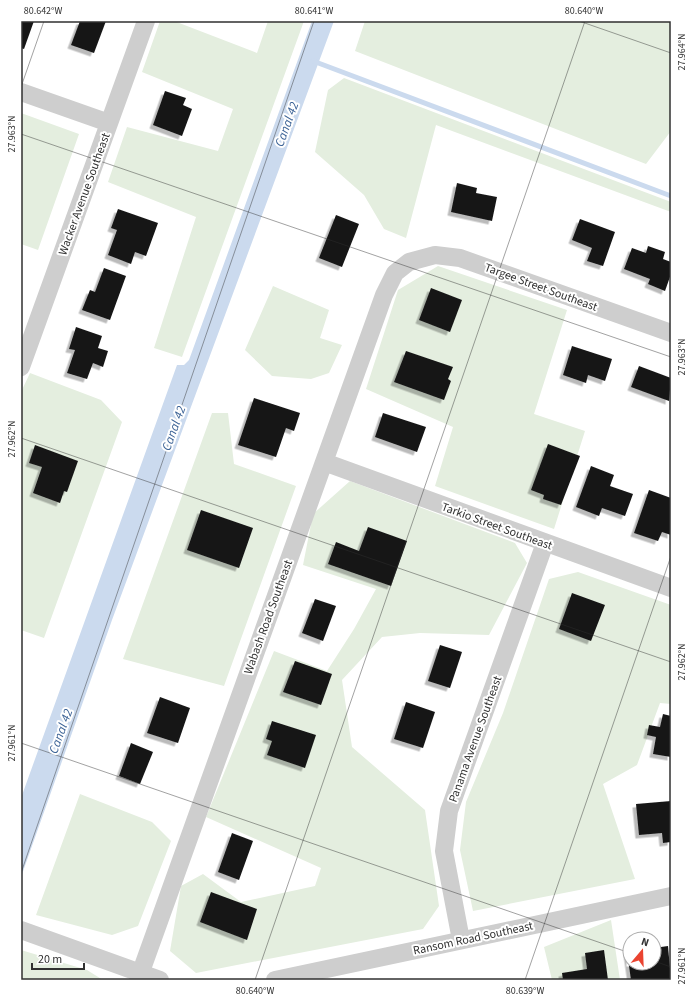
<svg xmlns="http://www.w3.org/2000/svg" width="692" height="1001" viewBox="0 0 692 1001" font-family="'Source Sans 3',sans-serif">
	<defs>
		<filter id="shadow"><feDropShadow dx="-3.5" dy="3.5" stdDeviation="0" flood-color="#0004"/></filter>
	</defs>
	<rect width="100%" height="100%" fill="#fff"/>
	<path fill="#e4eedf" d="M 160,21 L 174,21 L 257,53 L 268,21 L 304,21 L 182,357 L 154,348 L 196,217 L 108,182 L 127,127 L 218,151 L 233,109 L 142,72 Z
		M 365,21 L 671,21 L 671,131 L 646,164 L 355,51 Z
		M 344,78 L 671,202 L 671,212 L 436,125 L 406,238 L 384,229 L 364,195 L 315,152 L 328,90 Z
		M 21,113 L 79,134 L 38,250 L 21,244 Z
		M 438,266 L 567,310 L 534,414 L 585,431 L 554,529 L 435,486 L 453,427 L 366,389 L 398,290 Z
		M 273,286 L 329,310 L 320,338 L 342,345 L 329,373 L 311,379 L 272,376 L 245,350 Z
		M 30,373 L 101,400 L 122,422 L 44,638 L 21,630 L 21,392 Z
		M 212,413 L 228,413 L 234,464 L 296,486 L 224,686 L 123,659 Z
		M 350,481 L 515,543 L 527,563 L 489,635 L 420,633 L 382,637 L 342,680 L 352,747 L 425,810 L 439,906 L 423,929 L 196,973 L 170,951 L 181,886 L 203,874 L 241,902 L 315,886 L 321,868 L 206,817 L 274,651 L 327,671 L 354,629 L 376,589 L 303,565 L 313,514 Z
		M 578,572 L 671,605 L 671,704 L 660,703 L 637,765 L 603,784 L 635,879 L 473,911 L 460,850 L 466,802 L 503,713 L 549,579 Z
		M 80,794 L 152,822 L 171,841 L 138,926 L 112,935 L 36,915 Z
		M 611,920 L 620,980 L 552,980 L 544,947 Z
		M 21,950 L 87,970 L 103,980 L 21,980 Z"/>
	<path fill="#cbdaee" d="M 312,21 L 334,21 L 112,620 L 21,877 L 21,798 L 177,365 L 184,365 L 189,360 Z"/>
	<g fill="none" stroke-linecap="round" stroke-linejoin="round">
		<path stroke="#cbdaee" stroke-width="5" d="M 313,61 L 671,196"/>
	</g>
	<path fill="#181818" filter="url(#shadow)" d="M 21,21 L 34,21 L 24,49 L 21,48 Z
		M 80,21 L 106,21 L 94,53 L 71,45 Z
		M 165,91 L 186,98 L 183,105 L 192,109 L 182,136 L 153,125 Z
		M 457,183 L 477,188 L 476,193 L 497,197 L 492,221 L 451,212 Z
		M 118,209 L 158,223 L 146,256 L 135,252 L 131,264 L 108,255 L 117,230 L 111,228 Z
		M 336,215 L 359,224 L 342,267 L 319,258 Z
		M 580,219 L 615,232 L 603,266 L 587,261 L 592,248 L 572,240 Z
		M 648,246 L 665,252 L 663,259 L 671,262 L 671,274 L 665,291 L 648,284 L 650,279 L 624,269 L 632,248 L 646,253 Z
		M 104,268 L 126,276 L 110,320 L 82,310 L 90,290 L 95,292 Z
		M 431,288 L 462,300 L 450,332 L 419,320 Z
		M 76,327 L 102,336 L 98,348 L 108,351 L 103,367 L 93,363 L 87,379 L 67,373 L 75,350 L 69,349 Z
		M 572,346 L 612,359 L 605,381 L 588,375 L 586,383 L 563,375 Z
		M 406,351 L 453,367 L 448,379 L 451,381 L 444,400 L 394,382 Z
		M 639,366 L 671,378 L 669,401 L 631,387 Z
		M 254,398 L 300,413 L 294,431 L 286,428 L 276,457 L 238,445 Z
		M 383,413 L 426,427 L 417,452 L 375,437 Z
		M 548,444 L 580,456 L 561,505 L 543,499 L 544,495 L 531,490 Z
		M 35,445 L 78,461 L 67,492 L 64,491 L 60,503 L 33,493 L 42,467 L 29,463 Z
		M 591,466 L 614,475 L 610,486 L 633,494 L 625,516 L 602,508 L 599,516 L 576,507 Z
		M 649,490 L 671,498 L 671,535 L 662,532 L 658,541 L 634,533 Z
		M 201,510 L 253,528 L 239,568 L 187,550 Z
		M 368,527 L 407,541 L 391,586 L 328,564 L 336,542 L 359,551 Z
		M 572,593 L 605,605 L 591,641 L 559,629 Z
		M 315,599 L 336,606 L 323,641 L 302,633 Z
		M 440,645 L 462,652 L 450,688 L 428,681 Z
		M 295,661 L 332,674 L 321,705 L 283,692 Z
		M 160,697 L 190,708 L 178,743 L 147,733 Z
		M 406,702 L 435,712 L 423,748 L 394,739 Z
		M 663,714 L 671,716 L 671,757 L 653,754 L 656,737 L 647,735 L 649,725 L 660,727 Z
		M 272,721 L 316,735 L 305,768 L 267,755 L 272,741 L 266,739 Z
		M 131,743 L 153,752 L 140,784 L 119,776 Z
		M 671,801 L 671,842 L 663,843 L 662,833 L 639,835 L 636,804 Z
		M 232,833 L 253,841 L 239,880 L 218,872 Z
		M 211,892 L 257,909 L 247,940 L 200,922 Z
		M 668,946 L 671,980 L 631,980 L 627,952 L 630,952 L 630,963 L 654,963 L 654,948 Z
		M 604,950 L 608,980 L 563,980 L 562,973 L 587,969 L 585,953 Z"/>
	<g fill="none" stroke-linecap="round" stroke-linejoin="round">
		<path stroke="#cecece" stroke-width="18" d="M 21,92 L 109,123
			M 21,367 L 146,21
			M 324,462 L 671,588
			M 21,930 L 160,980
			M 461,940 L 444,851 L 449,811 L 545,543
			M 138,980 L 384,295 L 395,273 L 409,262 L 435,255 L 460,258 L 671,333
			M 275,980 L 671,896"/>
	</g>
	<path fill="none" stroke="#313131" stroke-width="1" stroke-opacity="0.45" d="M 579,21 L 671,53M 21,87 L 44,21M 21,134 L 671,357M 21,438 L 671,662M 21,743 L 630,953M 21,873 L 314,21M 654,961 L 671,967M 255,980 L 585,21M 525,980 L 671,556"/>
	<g text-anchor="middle" stroke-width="4" stroke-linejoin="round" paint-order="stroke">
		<g font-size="12" fill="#313131" stroke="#fff">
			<text transform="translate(84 194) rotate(-70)" y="4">Wacker Avenue Southeast</text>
			<text transform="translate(541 287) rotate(20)" y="4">Targee Street Southeast</text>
			<text transform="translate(497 526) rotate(20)" y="4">Tarkio Street Southeast</text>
			<text transform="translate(268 617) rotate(-70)" y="4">Wabash Road Southeast</text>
			<text transform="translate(475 739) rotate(-70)" y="4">Panama Avenue Southeast</text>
			<text transform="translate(473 938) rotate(-12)" y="4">Ransom Road Southeast</text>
		</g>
		<g font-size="13" font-style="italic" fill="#3c6396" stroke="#fff">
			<text transform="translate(286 124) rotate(-70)" y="5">Canal 42</text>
			<text transform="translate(173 428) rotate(-70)" y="5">Canal 42</text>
			<text transform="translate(60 731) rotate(-70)" y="5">Canal 42</text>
		</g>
	</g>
	<rect width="692" height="1001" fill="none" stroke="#ffffff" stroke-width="44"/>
	<g transform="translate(642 951) rotate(19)"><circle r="19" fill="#ffffff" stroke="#adadad"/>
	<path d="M0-3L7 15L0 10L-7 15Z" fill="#ea4431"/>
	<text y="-6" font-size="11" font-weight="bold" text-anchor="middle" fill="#313131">N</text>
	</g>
	<path d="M32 963v6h52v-6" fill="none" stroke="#313131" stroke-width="2"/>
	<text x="38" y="963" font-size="12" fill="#313131" stroke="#ffffff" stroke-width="3" paint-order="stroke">20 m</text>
	<rect x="22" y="22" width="648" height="957" fill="none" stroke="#313131" stroke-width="1.5"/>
	<g font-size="10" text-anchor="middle" fill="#313131">
		<text x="43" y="14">80.642°W</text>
		<text x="314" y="14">80.641°W</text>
		<text x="584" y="14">80.640°W</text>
		<text transform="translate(681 52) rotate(-90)" y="4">27.964°N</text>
		<text transform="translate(11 134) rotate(-90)" y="4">27.963°N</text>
		<text transform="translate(681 357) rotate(-90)" y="4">27.963°N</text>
		<text transform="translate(11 439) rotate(-90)" y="4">27.962°N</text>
		<text transform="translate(681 662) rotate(-90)" y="4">27.962°N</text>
		<text transform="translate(11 743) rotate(-90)" y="4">27.961°N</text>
		<text transform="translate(681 966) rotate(-90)" y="4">27.961°N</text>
		<text x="255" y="994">80.640°W</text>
		<text x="525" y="994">80.639°W</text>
	</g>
</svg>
